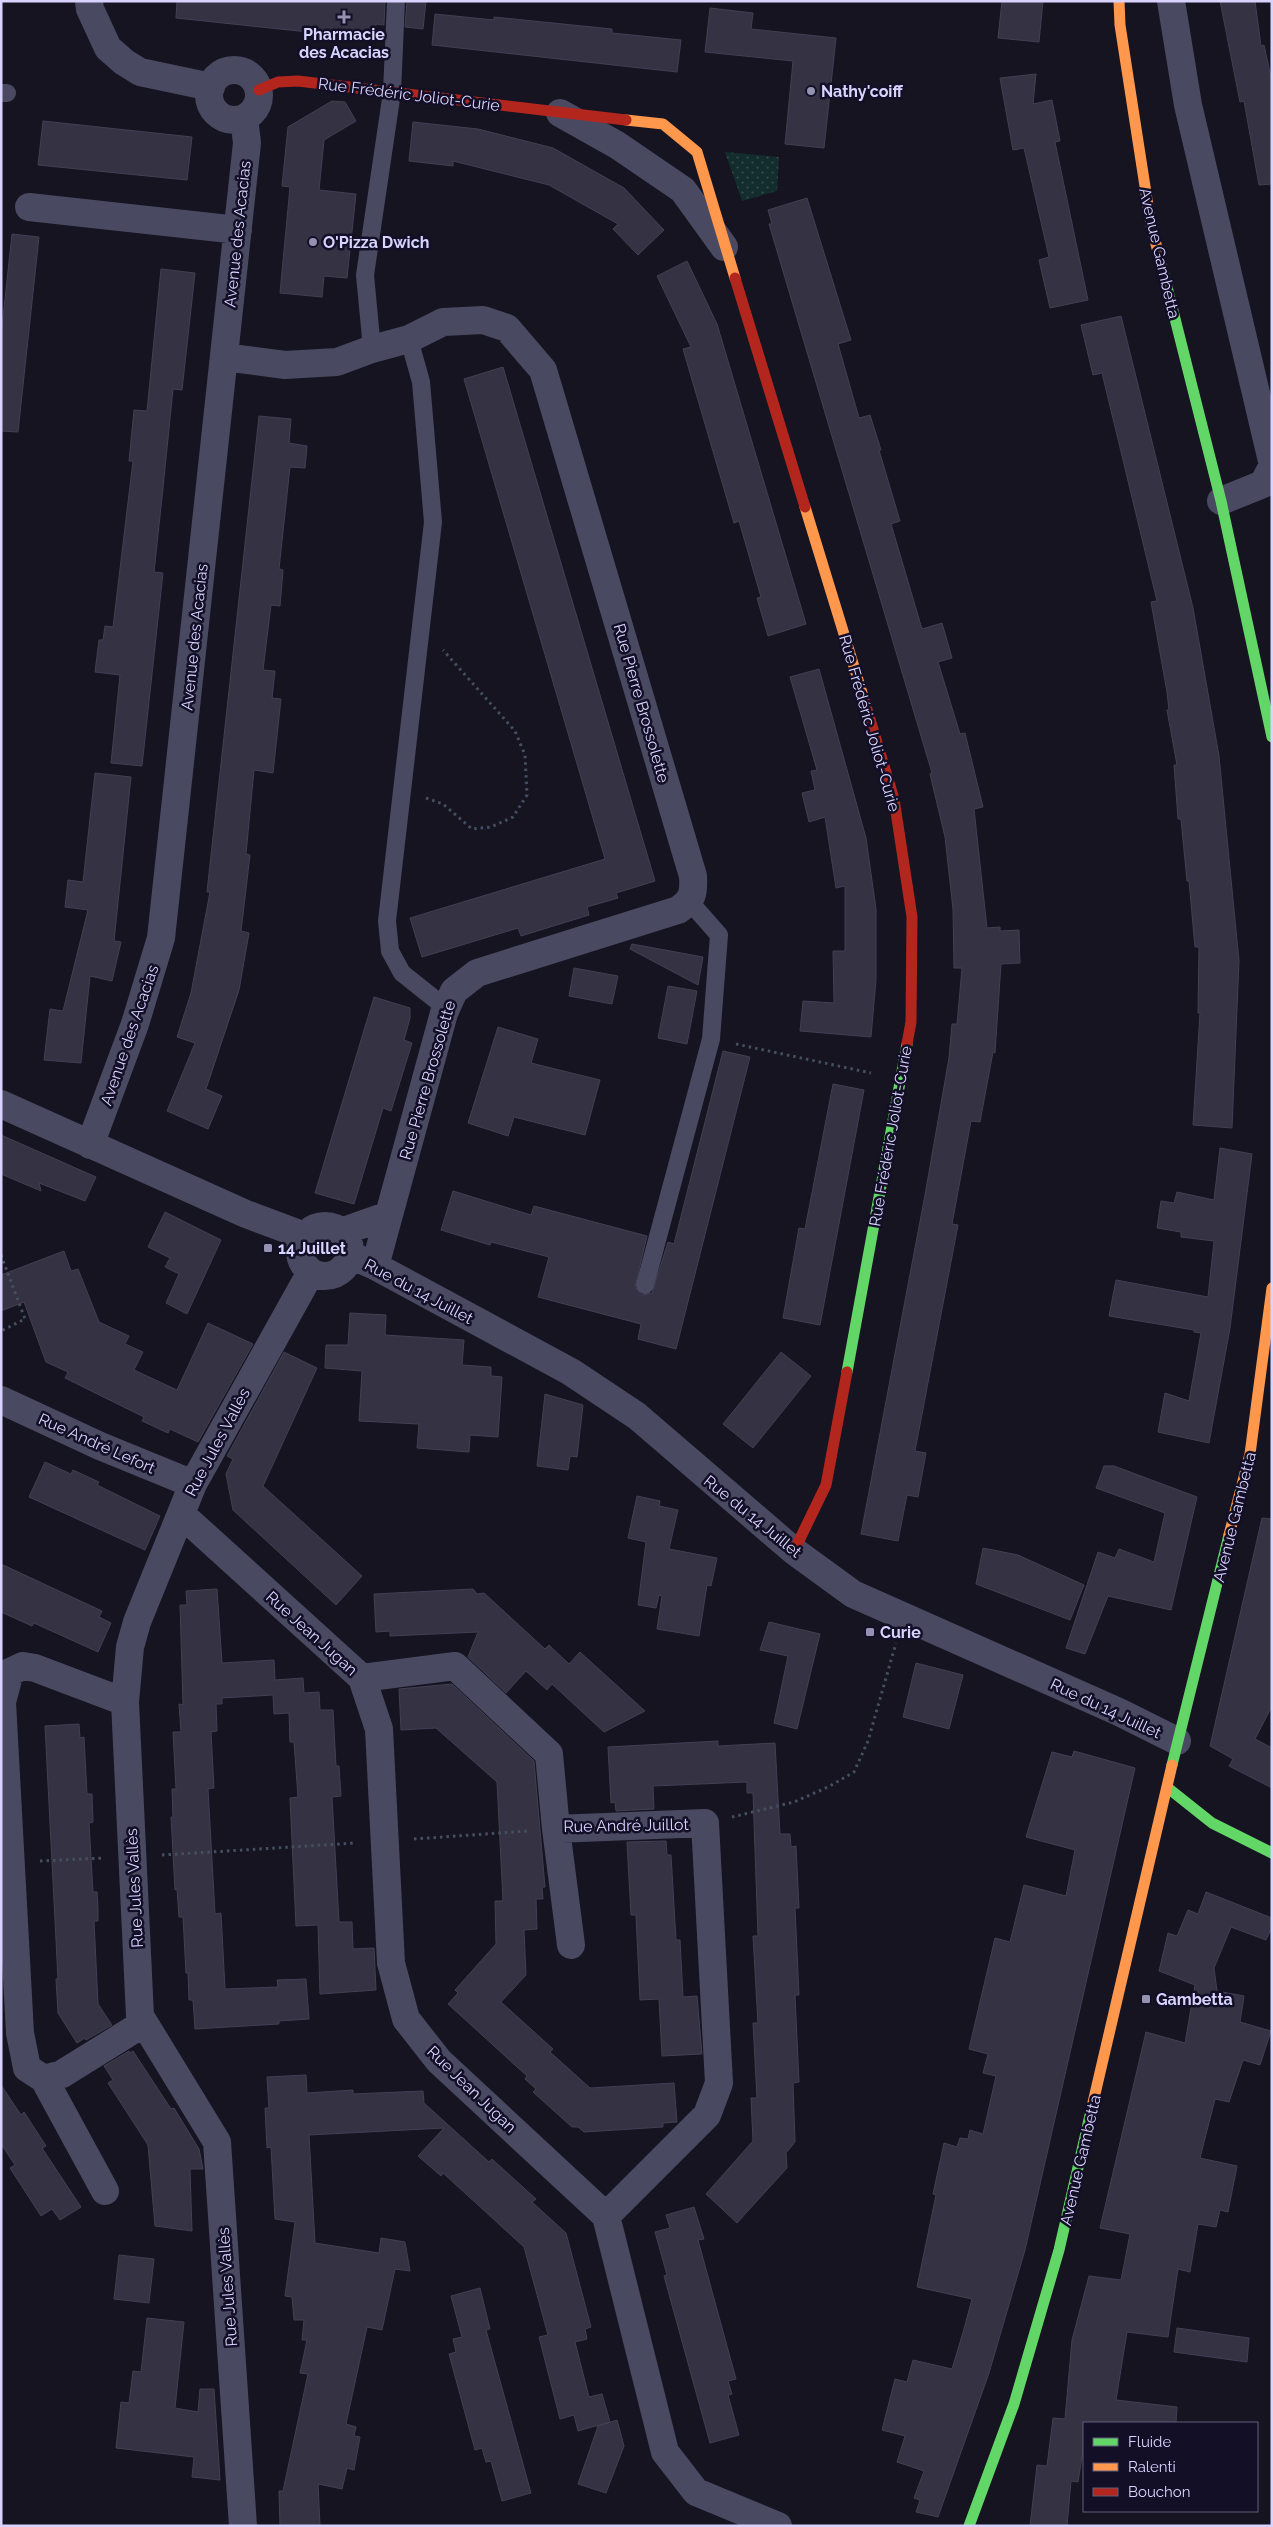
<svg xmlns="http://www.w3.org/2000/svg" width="1273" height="2527" viewBox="0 0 1273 2527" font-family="Raleway,sans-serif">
	<defs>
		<pattern id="grass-dots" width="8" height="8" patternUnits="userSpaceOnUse" patternTransform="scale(1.25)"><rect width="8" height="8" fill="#132c2d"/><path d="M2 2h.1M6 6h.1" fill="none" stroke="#354a4c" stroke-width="1.8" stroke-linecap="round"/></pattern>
	</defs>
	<rect width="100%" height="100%" fill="#161421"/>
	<path fill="url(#grass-dots)" d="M 725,152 L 779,157 L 777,191 L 742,201 Z"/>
	<path fill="#343243" stroke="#433f54" d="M 177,1 L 385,1 L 384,25 L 376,24 L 374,39 L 176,18 Z
		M 407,1 L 426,1 L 423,29 L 405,27 Z
		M 1002,1 L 1043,1 L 1039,42 L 998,38 Z
		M 1220,1 L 1255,1 L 1261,46 L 1264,45 L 1272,82 L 1272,184 L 1259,185 L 1244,101 L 1240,102 Z
		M 710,8 L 753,13 L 751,29 L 836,38 L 824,148 L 785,144 L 793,61 L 705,52 Z
		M 435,14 L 494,20 L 494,17 L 612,29 L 612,33 L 681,40 L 677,72 L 432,45 Z
		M 1036,74 L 1033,104 L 1052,100 L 1060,141 L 1055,142 L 1088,300 L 1050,308 L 1039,260 L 1049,257 L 1024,148 L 1013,150 L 1000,78 Z
		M 332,101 L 345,102 L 356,121 L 324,140 L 319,190 L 356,194 L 347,278 L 324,276 L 322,297 L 280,293 L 290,187 L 282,186 L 288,127 Z
		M 43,121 L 192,137 L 187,180 L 38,165 Z
		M 413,122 L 478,129 L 553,148 L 624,188 L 664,230 L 638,255 L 613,229 L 618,224 L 549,185 L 453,161 L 453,166 L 409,161 Z
		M 807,198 L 851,340 L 838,344 L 859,418 L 870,415 L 881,450 L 879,450 L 900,521 L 891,524 L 922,629 L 942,623 L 952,658 L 938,662 L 960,734 L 965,733 L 983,807 L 974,809 L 987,928 L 1000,927 L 1000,931 L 1019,930 L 1020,963 L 1001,964 L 995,1053 L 993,1052 L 980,1122 L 971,1121 L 952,1224 L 958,1225 L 915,1451 L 926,1453 L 918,1497 L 907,1495 L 898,1541 L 861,1534 L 925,1195 L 949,1058 L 952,1024 L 957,1024 L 962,968 L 954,968 L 953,909 L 945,837 L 930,774 L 932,773 L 769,224 L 772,224 L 768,210 Z
		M 12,234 L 39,237 L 18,432 L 1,431 L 1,336 Z
		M 687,261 L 717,324 L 806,624 L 768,636 L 757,598 L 761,597 L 739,521 L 734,523 L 683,349 L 691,347 L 657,276 Z
		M 161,269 L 195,273 L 182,390 L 173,389 L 163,488 L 154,572 L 163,573 L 142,766 L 111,763 L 120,675 L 95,672 L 99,640 L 103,640 L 105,626 L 113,627 L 133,461 L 129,461 L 134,410 L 147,411 Z
		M 1121,316 L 1193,608 L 1219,756 L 1239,961 L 1232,1128 L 1193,1125 L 1200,1013 L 1198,1013 L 1199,947 L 1195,947 L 1189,881 L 1187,881 L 1181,819 L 1178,819 L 1174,765 L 1177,765 L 1167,710 L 1169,710 L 1167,692 L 1151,602 L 1157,601 L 1102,373 L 1093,375 L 1081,325 Z
		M 503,367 L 655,881 L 616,893 L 618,898 L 587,907 L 589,915 L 521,936 L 518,928 L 422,957 L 410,918 L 605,859 L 464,379 Z
		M 259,416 L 291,419 L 289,443 L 307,446 L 305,468 L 290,467 L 279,569 L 283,570 L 280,606 L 271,605 L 263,670 L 275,671 L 272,698 L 281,699 L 273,773 L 254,770 L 246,854 L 250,855 L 241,931 L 249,933 L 239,990 L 206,1089 L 222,1096 L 208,1129 L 167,1111 L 195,1043 L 177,1037 L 191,993 L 210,892 L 207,892 Z
		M 819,669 L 866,838 L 876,909 L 876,980 L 871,1037 L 800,1031 L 803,1001 L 834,1003 L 833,951 L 845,951 L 845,886 L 836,888 L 825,817 L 809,822 L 802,793 L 815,790 L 811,771 L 817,770 L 790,677 Z
		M 95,773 L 131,777 L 114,941 L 121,942 L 112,981 L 90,976 L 81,1063 L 44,1060 L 50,1009 L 63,1011 L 88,910 L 65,907 L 68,880 L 83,882 Z
		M 632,944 L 703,957 L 698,985 L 630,949 Z
		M 574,968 L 618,976 L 612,1004 L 569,996 Z
		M 668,986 L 697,991 L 687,1044 L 658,1038 Z
		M 374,997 L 410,1008 L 410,1018 L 404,1040 L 412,1043 L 391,1111 L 383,1108 L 354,1204 L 315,1193 Z
		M 498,1027 L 538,1039 L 531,1063 L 600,1080 L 585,1135 L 514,1117 L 508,1136 L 468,1123 Z
		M 723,1051 L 750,1057 L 676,1349 L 638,1339 L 641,1324 L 538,1297 L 549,1257 L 491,1242 L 490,1245 L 441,1230 L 453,1191 L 531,1215 L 534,1206 L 647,1236 L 635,1287 L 642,1295 L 652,1293 L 668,1242 L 674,1244 Z
		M 833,1084 L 864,1090 L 820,1325 L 783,1318 L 799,1228 L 805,1229 Z
		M 1,1135 L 96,1177 L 85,1201 L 39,1183 L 41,1191 L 1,1174 Z
		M 1220,1148 L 1252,1154 L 1230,1328 L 1209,1443 L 1158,1432 L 1165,1393 L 1189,1401 L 1201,1333 L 1194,1332 L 1194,1330 L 1109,1316 L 1116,1280 L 1208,1297 L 1214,1241 L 1181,1237 L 1181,1232 L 1157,1228 L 1161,1201 L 1174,1203 L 1177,1192 L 1214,1200 Z
		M 165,1212 L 221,1240 L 187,1314 L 166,1303 L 179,1274 L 165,1267 L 170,1258 L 148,1247 Z
		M 64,1251 L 71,1271 L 78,1269 L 99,1322 L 129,1336 L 125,1344 L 143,1352 L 134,1370 L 177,1390 L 208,1323 L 253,1344 L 198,1442 L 170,1429 L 168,1433 L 142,1421 L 144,1417 L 65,1378 L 68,1372 L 46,1362 L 24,1302 L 1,1311 L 1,1275 Z
		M 350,1313 L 386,1315 L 385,1335 L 464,1340 L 462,1365 L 491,1367 L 491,1376 L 502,1377 L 498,1437 L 470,1435 L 469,1452 L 417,1448 L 419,1424 L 359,1421 L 362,1371 L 325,1368 L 326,1345 L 348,1345 Z
		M 284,1352 L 317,1368 L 263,1486 L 362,1576 L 336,1605 L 233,1510 L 226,1474 L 233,1459 L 227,1456 Z
		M 781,1352 L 811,1376 L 753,1448 L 723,1424 Z
		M 545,1394 L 583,1405 L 577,1457 L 570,1456 L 568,1470 L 537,1466 Z
		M 45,1462 L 71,1474 L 73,1470 L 99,1482 L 97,1485 L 160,1516 L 145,1550 L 29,1497 Z
		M 1104,1466 L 1114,1466 L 1197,1497 L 1171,1610 L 1108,1596 L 1085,1654 L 1066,1648 L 1098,1552 L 1115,1558 L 1119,1549 L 1154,1562 L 1165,1513 L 1096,1488 Z
		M 637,1496 L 660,1501 L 659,1506 L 678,1510 L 669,1549 L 717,1558 L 711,1586 L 707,1585 L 699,1636 L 657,1629 L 662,1596 L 659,1595 L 656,1608 L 638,1605 L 646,1542 L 628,1538 Z
		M 1262,1518 L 1272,1519 L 1272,1706 L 1255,1739 L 1272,1748 L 1272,1788 L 1229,1766 L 1233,1759 L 1210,1746 Z
		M 983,1548 L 1018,1555 L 1084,1585 L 1070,1620 L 976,1584 Z
		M 1,1564 L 102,1611 L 99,1617 L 111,1623 L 98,1652 L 34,1623 L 32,1626 L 1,1612 Z
		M 217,1589 L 222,1663 L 274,1660 L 275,1680 L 303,1678 L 304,1693 L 319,1692 L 320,1710 L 333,1710 L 336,1766 L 339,1766 L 341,1796 L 332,1797 L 339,1922 L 352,1922 L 353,1949 L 374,1948 L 376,1990 L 320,1994 L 318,1925 L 296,1926 L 290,1798 L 298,1797 L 294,1742 L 290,1742 L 289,1713 L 274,1714 L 273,1695 L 222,1698 L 222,1704 L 216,1704 L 217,1731 L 211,1732 L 214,1788 L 208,1789 L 215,1914 L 221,1913 L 225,1989 L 278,1987 L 277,1980 L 306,1979 L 309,2019 L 279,2021 L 279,2024 L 195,2029 L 193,2000 L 189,2000 L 188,1973 L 186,1973 L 183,1917 L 179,1917 L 177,1889 L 175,1890 L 171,1817 L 173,1817 L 172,1789 L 176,1789 L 173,1732 L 181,1732 L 179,1704 L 183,1705 L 180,1605 L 187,1605 L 186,1591 Z
		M 473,1589 L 477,1594 L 484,1593 L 545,1649 L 549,1645 L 569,1664 L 580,1652 L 645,1711 L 604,1732 L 552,1684 L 547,1690 L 526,1671 L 506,1693 L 468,1657 L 478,1632 L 390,1636 L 390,1631 L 376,1632 L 374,1594 Z
		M 769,1622 L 820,1634 L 797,1729 L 774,1723 L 788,1656 L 760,1650 Z
		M 916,1663 L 963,1675 L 949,1729 L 903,1717 Z
		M 452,1684 L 534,1761 L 545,1887 L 542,1887 L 543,1899 L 536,1899 L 537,1929 L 524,1930 L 526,1975 L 501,2002 L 553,2049 L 550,2052 L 590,2088 L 674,2083 L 677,2122 L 663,2123 L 663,2127 L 584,2132 L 578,2127 L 572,2127 L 533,2092 L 536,2089 L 525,2079 L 527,2076 L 448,2004 L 458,1993 L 455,1990 L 496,1944 L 495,1901 L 503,1901 L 497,1782 L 436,1728 L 401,1730 L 399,1689 Z
		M 79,1724 L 80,1738 L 84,1737 L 87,1794 L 92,1794 L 93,1822 L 89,1823 L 93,1892 L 97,1892 L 98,1907 L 98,1921 L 94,1921 L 98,2004 L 112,2025 L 86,2040 L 85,2038 L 77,2043 L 58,2013 L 56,1979 L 58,1979 L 45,1726 Z
		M 718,1741 L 718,1746 L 775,1743 L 780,1834 L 790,1834 L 791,1847 L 796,1846 L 799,1908 L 795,1908 L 799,1995 L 795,1995 L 799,2082 L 793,2083 L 795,2142 L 786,2153 L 787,2168 L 737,2223 L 706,2194 L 753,2141 L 751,2098 L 757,2098 L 753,2023 L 758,2023 L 753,1936 L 758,1936 L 753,1793 L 747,1793 L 747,1782 L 653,1786 L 654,1809 L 616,1811 L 615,1802 L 611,1803 L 608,1747 Z
		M 1074,1751 L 1135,1768 L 1025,2250 L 989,2373 L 938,2517 L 916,2512 L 920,2500 L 914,2498 L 924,2471 L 897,2462 L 905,2436 L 882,2430 L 895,2379 L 907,2382 L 913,2360 L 952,2369 L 964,2329 L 972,2299 L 917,2287 L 936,2195 L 933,2194 L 944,2143 L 957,2147 L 960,2138 L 968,2139 L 970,2130 L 983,2134 L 996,2076 L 983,2073 L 988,2054 L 969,2049 L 995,1938 L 1010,1942 L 1024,1885 L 1066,1896 L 1075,1850 L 1026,1837 L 1052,1752 L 1072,1757 Z
		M 666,1841 L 667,1855 L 671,1855 L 676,1940 L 680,1940 L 683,1997 L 697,1996 L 702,2054 L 662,2056 L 659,1999 L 640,2000 L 636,1915 L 631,1915 L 627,1842 Z
		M 1206,1892 L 1272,1918 L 1272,1927 L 1266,1940 L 1231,1927 L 1214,1968 L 1217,1991 L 1244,1996 L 1240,2022 L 1271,2031 L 1260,2065 L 1243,2060 L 1229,2102 L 1215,2099 L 1200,2158 L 1237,2166 L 1228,2212 L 1220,2210 L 1216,2227 L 1198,2224 L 1190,2272 L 1178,2269 L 1168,2337 L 1127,2332 L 1116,2400 L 1177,2407 L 1176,2423 L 1084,2423 L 1084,2444 L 1078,2482 L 1071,2481 L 1067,2526 L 1030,2526 L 1037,2465 L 1047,2466 L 1053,2418 L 1065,2419 L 1072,2340 L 1089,2276 L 1121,2280 L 1130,2234 L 1100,2228 L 1146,2032 L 1185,2043 L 1195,1985 L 1159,1971 L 1168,1933 L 1177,1936 L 1188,1910 L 1198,1914 Z
		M 129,2051 L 130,2053 L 133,2051 L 171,2109 L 174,2108 L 199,2149 L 203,2169 L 190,2169 L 192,2231 L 155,2226 L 148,2145 L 108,2083 L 113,2080 L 104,2066 Z
		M 306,2075 L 307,2093 L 353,2090 L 353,2094 L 423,2091 L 424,2103 L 489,2162 L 492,2159 L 536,2199 L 532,2202 L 566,2233 L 591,2327 L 585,2329 L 587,2339 L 575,2342 L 589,2397 L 602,2394 L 610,2422 L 578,2431 L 574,2415 L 560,2419 L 539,2337 L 548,2335 L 524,2247 L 443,2173 L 441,2176 L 418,2156 L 444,2128 L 309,2135 L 315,2243 L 379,2253 L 381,2238 L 405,2242 L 410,2271 L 395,2269 L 382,2330 L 367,2327 L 346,2424 L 356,2427 L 354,2436 L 360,2437 L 354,2470 L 347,2468 L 342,2489 L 318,2484 L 320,2526 L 280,2526 L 279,2491 L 283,2491 L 308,2374 L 300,2373 L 307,2340 L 302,2340 L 304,2320 L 294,2320 L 292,2297 L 285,2296 L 295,2222 L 275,2219 L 271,2147 L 267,2148 L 265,2108 L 269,2108 L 267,2077 Z
		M 1,2085 L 21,2115 L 24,2112 L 46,2146 L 42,2148 L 81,2207 L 60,2220 L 52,2209 L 41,2216 L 10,2168 L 15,2165 L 1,2144 Z
		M 694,2207 L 704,2239 L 698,2240 L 736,2379 L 728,2381 L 732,2394 L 728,2395 L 739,2435 L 710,2443 L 664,2276 L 667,2275 L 655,2232 L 670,2228 L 666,2215 Z
		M 119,2255 L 154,2259 L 149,2303 L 114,2299 Z
		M 480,2288 L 490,2329 L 486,2330 L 531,2493 L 502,2501 L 491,2461 L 486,2462 L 482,2448 L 475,2450 L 449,2354 L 456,2352 L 453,2339 L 462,2337 L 451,2296 Z
		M 147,2318 L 184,2322 L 175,2408 L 198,2412 L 200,2389 L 214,2389 L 220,2480 L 192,2477 L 194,2457 L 116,2448 L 121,2402 L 129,2403 L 133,2371 L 141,2372 Z
		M 1177,2328 L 1249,2338 L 1247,2362 L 1174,2352 Z
		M 617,2420 L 624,2446 L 606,2493 L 578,2484 L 598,2426 Z"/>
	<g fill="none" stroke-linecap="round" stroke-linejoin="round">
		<path stroke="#44505f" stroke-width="3" stroke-dasharray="2.5 4" stroke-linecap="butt" d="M 426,798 L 443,804 L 472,829 L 491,827 L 513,817 L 527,795 L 525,755 L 515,731 L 443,650
			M 736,1044 L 871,1073
			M 1,1255 L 25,1319 L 1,1331
			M 732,1817 L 794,1802 L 828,1787 L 854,1772 L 868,1741 L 896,1643
			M 414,1839 L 528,1831
			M 162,1855 L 356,1843
			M 40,1861 L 104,1858"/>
		<path stroke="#4a4962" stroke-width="18" d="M 1,93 L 7,93
			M 409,339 L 421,382 L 433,522 L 387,921 L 390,951 L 402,973 L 446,1008
			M 372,349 L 365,275 L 392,92 L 396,1
			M 645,1285 L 711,1039 L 719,935 L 690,902"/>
		<path stroke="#4a4962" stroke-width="28" d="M 89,1 L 90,9 L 108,48 L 124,62 L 140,72 L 211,87
			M 1171,1 L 1188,105 L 1272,461
			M209 95a25 25 0 1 1 50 0a25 25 0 1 1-50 0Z
			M 560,113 L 617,145 L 683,190 L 724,247
			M 29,207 L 238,230
			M 224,357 L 285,365 L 337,362 L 372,349 L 409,339 L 443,322 L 483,320 L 507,328 L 543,370 L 693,876 C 694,893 693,900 678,910 L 477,973 L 454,991 L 444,1013 L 375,1266
			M 1221,501 L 1263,484 L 1272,467
			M 1,1104 L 246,1214 L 305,1236
			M 90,1145 L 135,1024 L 161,938 L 247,143 L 244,118
			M300 1251a25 25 0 1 1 50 0a25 25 0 1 1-50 0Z
			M 341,1232 L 389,1215
			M 350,1255 L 375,1266 L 571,1372 L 637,1416 L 794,1551 L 853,1594 L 1119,1712 L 1177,1741
			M 1,1400 L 100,1446 L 193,1484
			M 181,1514 L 362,1678 L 379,1729 L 391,1963 L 406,2019 L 439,2061 L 606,2216 L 665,2452 L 696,2492 L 778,2526
			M 362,1678 L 455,1666 L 549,1754 L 556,1829 L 705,1823 L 719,2083 L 707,2115 L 606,2216
			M 125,1702 L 35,1668 L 23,1666 L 10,1672 L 2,1702 L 20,2033 L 27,2068 L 44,2079 L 62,2074 L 144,2023
			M 556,1829 L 571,1945
			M 44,2079 L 105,2191
			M 243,2526 L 217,2142 L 140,2016 L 125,1702 L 130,1647 L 137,1622 L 193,1484 L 311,1272"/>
		<path stroke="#63d668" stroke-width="11" d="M 1163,271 L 1221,501 L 1272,737
			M 847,1372 L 907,1044
			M 1172,1765 L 1229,1535
			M 1168,1788 L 1212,1823 L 1272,1853
			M 969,2526 L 1014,2404 L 1059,2250 L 1091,2111"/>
		<path stroke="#ff974d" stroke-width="11" d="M 1119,1 L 1120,25 L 1151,225 L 1163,271
			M 626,120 L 663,124 L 697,152 L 735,278
			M 805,507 L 863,696
			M 1229,1535 L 1250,1454 L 1272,1288
			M 1091,2111 L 1172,1765"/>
		<path stroke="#b3261e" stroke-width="11" d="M 259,90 L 278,82 L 298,81 L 626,120
			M 735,278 L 805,507
			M 863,696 L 894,799 L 912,917 L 911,1022 L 907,1044
			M 794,1551 L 826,1485 L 847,1372"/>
	</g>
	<g fill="#9591b1" stroke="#130f26" stroke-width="2">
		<path d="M341.5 9.5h5v5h5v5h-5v5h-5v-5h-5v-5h5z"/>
		<circle cx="811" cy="91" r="5"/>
		<circle cx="313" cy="242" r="5"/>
		<rect x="263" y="1243" width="10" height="10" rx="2.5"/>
		<rect x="865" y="1627" width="10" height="10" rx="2.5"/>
		<rect x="1141" y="1994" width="10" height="10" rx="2.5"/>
	</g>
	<g text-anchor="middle" stroke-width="5" stroke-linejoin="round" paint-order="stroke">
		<g font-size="16" font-weight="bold" fill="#d9d4ff" stroke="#130f26" text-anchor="start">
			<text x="344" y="40" text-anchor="middle">Pharmacie<tspan x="344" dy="18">des Acacias</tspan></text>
			<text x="821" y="97">Nathy'coiff</text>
			<text x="323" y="248">O'Pizza Dwich</text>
			<text x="278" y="1254">14 Juillet</text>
			<text x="880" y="1638">Curie</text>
			<text x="1156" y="2005">Gambetta</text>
		</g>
		<g font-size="16" fill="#d9d4ff" stroke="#130f26">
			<text transform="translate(409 94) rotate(7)" y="6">Rue Frédéric Joliot-Curie</text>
			<text transform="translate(237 234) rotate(-84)" y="6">Avenue des Acacias</text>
			<text transform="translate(1160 253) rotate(77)" y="6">Avenue Gambetta</text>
			<text transform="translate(194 637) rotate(-84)" y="6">Avenue des Acacias</text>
			<text transform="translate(642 703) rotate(74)" y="6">Rue Pierre Brossolette</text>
			<text transform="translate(870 723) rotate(74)" y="6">Rue Frédéric Joliot-Curie</text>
			<text transform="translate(129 1035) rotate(-71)" y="6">Avenue des Acacias</text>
			<text transform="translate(427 1080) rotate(-74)" y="6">Rue Pierre Brossolette</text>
			<text transform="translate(890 1136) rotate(-80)" y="6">Rue Frédéric Joliot-Curie</text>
			<text transform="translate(419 1291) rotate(28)" y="6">Rue du 14 Juillet</text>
			<text transform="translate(217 1442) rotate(-62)" y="6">Rue Jules Vallès</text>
			<text transform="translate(97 1443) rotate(24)" y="6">Rue André Lefort</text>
			<text transform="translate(753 1516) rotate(39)" y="6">Rue du 14 Juillet</text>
			<text transform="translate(1234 1517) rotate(-76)" y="6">Avenue Gambetta</text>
			<text transform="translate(312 1633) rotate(42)" y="6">Rue Jean Jugan</text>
			<text transform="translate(1106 1708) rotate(25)" y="6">Rue du 14 Juillet</text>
			<text transform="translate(626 1825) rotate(-1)" y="6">Rue André Juillot</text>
			<text transform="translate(134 1888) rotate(-93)" y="6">Rue Jules Vallès</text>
			<text transform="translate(472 2089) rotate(44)" y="6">Rue Jean Jugan</text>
			<text transform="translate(1080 2160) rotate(-77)" y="6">Avenue Gambetta</text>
			<text transform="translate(227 2287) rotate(-94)" y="6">Rue Jules Vallès</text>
		</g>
	</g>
	<rect width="1273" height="2527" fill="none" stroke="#d9d4ff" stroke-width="5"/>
	<rect x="1083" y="2422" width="175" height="90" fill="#130f26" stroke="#625e7d"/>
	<rect x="1093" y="2438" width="25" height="8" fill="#63d668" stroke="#625e7d"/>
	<text x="1128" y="2447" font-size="15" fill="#d9d4ff">Fluide</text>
	<rect x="1093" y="2463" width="25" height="8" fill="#ff974d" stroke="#625e7d"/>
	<text x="1128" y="2472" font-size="15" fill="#d9d4ff">Ralenti</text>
	<rect x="1093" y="2488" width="25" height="8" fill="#b3261e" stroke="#625e7d"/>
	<text x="1128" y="2497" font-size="15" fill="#d9d4ff">Bouchon</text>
</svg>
